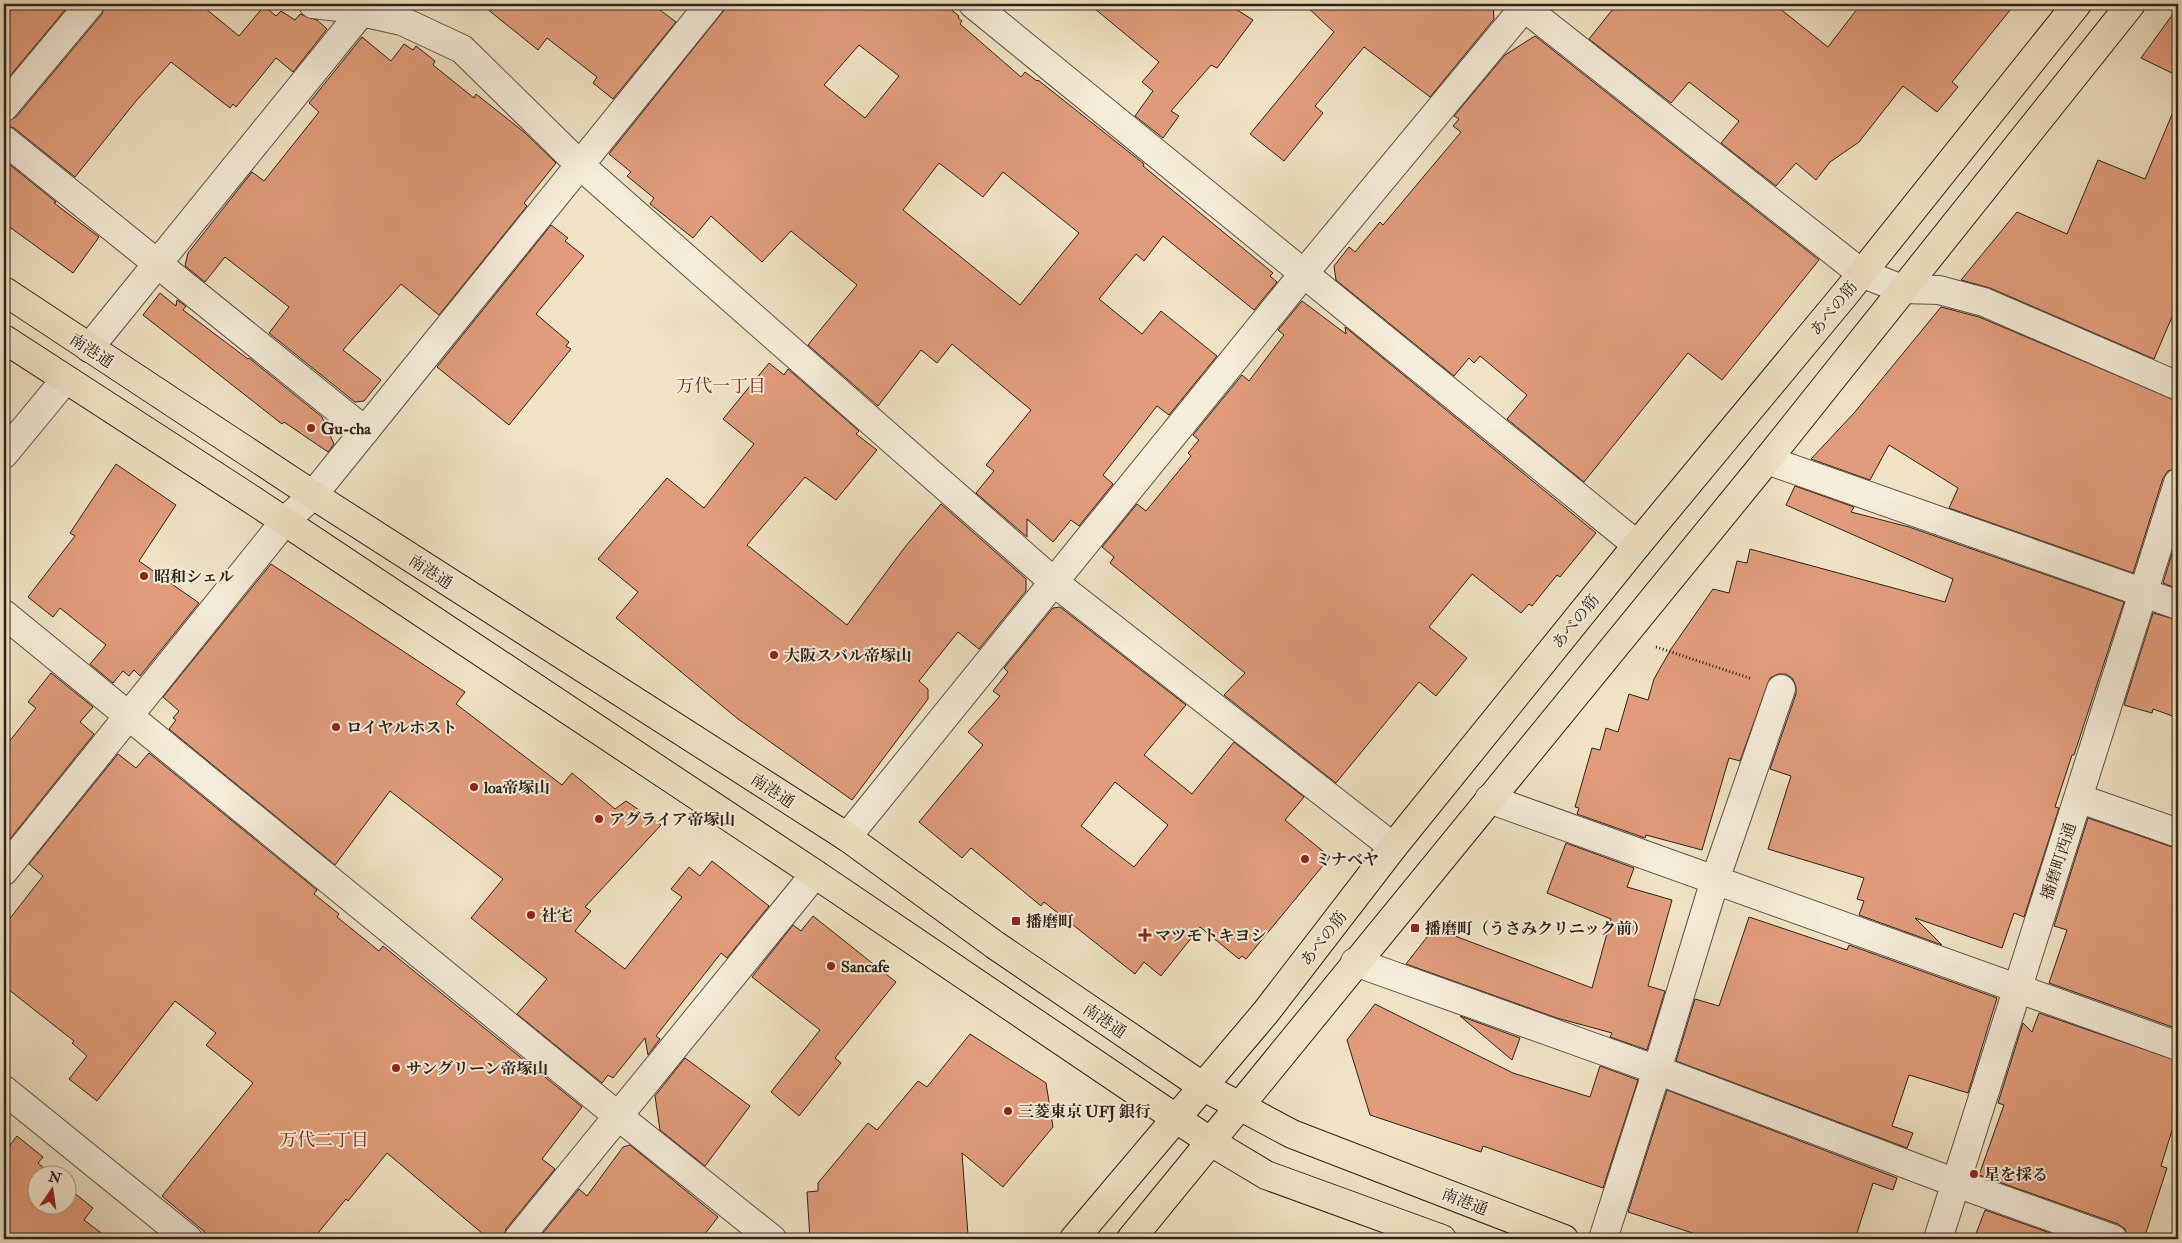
<svg xmlns="http://www.w3.org/2000/svg" width="2182" height="1243" viewBox="0 0 2182 1243" font-family="'IM FELL Double Pica','Noto Serif JP',serif">
	<rect width="100%" height="100%" fill="#f0e2c4"/>
	<filter id="stains"><feTurbulence type="fractalNoise" baseFrequency=".004" numOctaves="4"/><feColorMatrix values="0 0 0 0 .2 0 0 0 0 .09 0 0 0 0 .02 0 0 0 .5 -.17"/></filter>
	<radialGradient id="worn" r=".72"><stop offset=".6" stop-color="#630" stop-opacity="0"/><stop offset="1" stop-color="#630" stop-opacity=".3"/></radialGradient>
	<path fill="#e19c7b" stroke="#2f221a" fill-rule="evenodd" d="M 4,4 L 70,4 L 4,83 Z
		M 105,4 L 200,4 L 239,36 L 264,6 L 276,16 L 281,11 L 295,20 L 300,14 L 317,20 L 327,29 L 293,72 L 276,58 L 236,107 L 233,104 L 230,108 L 171,62 L 136,101 L 75,177 L 14,128 L 4,125 L 4,122 L 16,117 L 102,14 Z
		M 481,4 L 652,4 L 676,22 L 613,99 L 593,83 L 597,77 L 547,38 L 538,50 Z
		M 729,4 L 944,4 L 959,16 L 958,18 L 962,21 L 960,24 L 1021,77 L 1025,72 L 1037,81 L 1038,80 L 1144,164 L 1143,166 L 1273,273 L 1270,276 L 1277,282 L 1254,310 L 1163,236 L 1144,261 L 1136,254 L 1099,299 L 1142,334 L 1161,311 L 1217,356 L 1169,415 L 1157,406 L 1103,475 L 1113,484 L 1079,526 L 1071,520 L 1053,542 L 1027,519 L 1027,537 L 976,493 L 994,471 L 986,465 L 1031,410 L 952,344 L 937,363 L 921,350 L 878,406 L 808,345 L 857,285 L 791,231 L 762,262 L 711,216 L 693,238 L 650,204 L 654,198 L 627,176 L 631,172 L 609,154 ZM 859,45 L 899,76 L 865,118 L 824,85 ZM 939,163 L 983,197 L 1003,172 L 1079,233 L 1020,305 L 903,210 Z
		M 1089,4 L 1228,4 L 1253,20 L 1217,68 L 1211,65 L 1171,111 L 1179,116 L 1163,138 L 1135,116 L 1153,91 L 1142,82 L 1159,62 Z
		M 1304,4 L 1493,4 L 1494,19 L 1430,97 L 1364,47 L 1315,106 L 1323,113 L 1284,161 L 1250,134 L 1334,32 Z
		M 1617,4 L 1774,4 L 1828,47 L 1861,4 L 2015,4 L 1952,82 L 1958,87 L 1937,112 L 1903,86 L 1859,142 L 1830,162 L 1816,180 L 1796,163 L 1776,186 L 1721,143 L 1739,121 L 1689,82 L 1671,103 L 1589,39 Z
		M 2178,7 L 2178,76 L 2141,58 Z
		M 1535,36 L 1819,260 L 1722,380 L 1688,353 L 1584,482 L 1507,419 L 1527,395 L 1480,356 L 1474,363 L 1469,358 L 1454,376 L 1336,280 L 1334,266 L 1349,247 L 1355,252 L 1380,222 L 1383,225 L 1461,132 L 1453,126 L 1459,119 L 1454,116 L 1505,55 Z
		M 362,37 L 391,61 L 404,44 L 413,50 L 416,46 L 435,61 L 433,65 L 474,98 L 476,94 L 524,132 L 556,163 L 524,203 L 527,206 L 439,315 L 401,284 L 343,350 L 381,380 L 364,401 L 355,402 L 269,333 L 289,307 L 225,257 L 205,282 L 185,266 L 188,253 L 252,172 L 264,181 L 319,112 L 309,103 Z
		M 2178,100 L 2178,303 L 2154,359 L 1990,288 L 1961,280 L 2017,212 L 2067,234 L 2098,160 L 2145,179 Z
		M 4,160 L 56,202 L 54,203 L 99,237 L 73,273 L 4,223 Z
		M 551,225 L 568,238 L 565,241 L 584,256 L 536,314 L 569,342 L 566,346 L 571,349 L 509,425 L 437,367 Z
		M 160,293 L 176,306 L 177,300 L 186,306 L 183,310 L 248,359 L 249,358 L 322,417 L 334,444 L 328,452 L 284,422 L 282,424 L 143,315 Z
		M 1302,301 L 1346,334 L 1345,327 L 1596,533 L 1560,577 L 1557,575 L 1532,606 L 1529,604 L 1521,613 L 1472,574 L 1429,627 L 1467,658 L 1436,696 L 1419,682 L 1336,783 L 1224,695 L 1245,673 L 1110,563 L 1114,557 L 1102,547 L 1137,504 L 1146,511 L 1191,456 L 1188,453 L 1199,440 L 1193,435 L 1242,375 L 1249,381 L 1284,335 L 1278,330 Z
		M 1941,307 L 1979,317 L 2178,401 L 2178,468 L 2168,471 L 2163,478 L 2133,573 L 1949,508 L 1958,488 L 1889,445 L 1870,480 L 1811,459 L 1854,413 Z
		M 769,363 L 784,375 L 788,369 L 859,431 L 856,434 L 877,450 L 836,500 L 805,477 L 747,545 L 847,625 L 905,547 L 941,504 L 1026,579 L 1026,591 L 979,649 L 958,632 L 919,681 L 928,689 L 928,699 L 852,800 L 738,719 L 616,618 L 638,592 L 598,559 L 667,478 L 704,508 L 754,444 L 723,419 Z
		M 116,464 L 176,505 L 139,561 L 199,603 L 140,676 L 134,670 L 129,676 L 123,671 L 113,683 L 90,664 L 106,645 L 60,608 L 53,617 L 28,597 L 75,536 L 70,533 Z
		M 1795,486 L 1854,507 L 1851,512 L 1909,527 L 2124,602 L 2074,755 L 2072,755 L 2055,807 L 2059,808 L 2024,917 L 2014,913 L 2002,948 L 1915,918 L 1942,945 L 1859,915 L 1864,901 L 1857,899 L 1864,878 L 1768,849 L 1791,776 L 1770,769 L 1796,694 L 1796,687 L 1793,679 L 1786,674 L 1778,674 L 1770,678 L 1740,761 L 1729,758 L 1702,850 L 1646,835 L 1645,838 L 1577,814 L 1579,808 L 1575,807 L 1592,748 L 1600,750 L 1606,728 L 1618,732 L 1629,694 L 1648,700 L 1654,679 L 1671,649 L 1713,589 L 1729,593 L 1737,561 L 1747,563 L 1750,549 L 1945,602 L 1953,579 L 1786,505 Z
		M 2178,534 L 2178,589 L 2163,583 Z
		M 271,564 L 465,692 L 456,704 L 562,785 L 572,773 L 615,809 L 626,801 L 661,825 L 585,907 L 591,911 L 575,931 L 625,969 L 682,897 L 671,889 L 689,867 L 700,876 L 712,861 L 769,906 L 727,958 L 721,953 L 656,1036 L 660,1039 L 648,1055 L 645,1038 L 613,1078 L 608,1075 L 602,1083 L 517,1014 L 547,979 L 471,918 L 503,879 L 390,791 L 335,865 L 169,729 L 176,720 L 173,718 L 179,711 L 163,697 Z
		M 1060,607 L 1186,705 L 1144,755 L 1192,794 L 1234,742 L 1304,797 L 1285,820 L 1330,857 L 1246,959 L 1242,956 L 1239,959 L 1200,927 L 1161,976 L 1144,962 L 1135,974 L 1044,902 L 1041,906 L 971,848 L 962,858 L 919,822 L 983,745 L 968,732 L 1000,696 L 993,691 L 1008,672 L 1004,668 L 1053,608 ZM 1115,782 L 1168,825 L 1134,867 L 1081,826 Z
		M 2153,613 L 2178,620 L 2178,718 L 2153,709 L 2152,713 L 2124,705 Z
		M 51,673 L 93,707 L 80,722 L 94,734 L 10,839 L 4,834 L 4,748 L 36,708 L 28,702 Z
		M 149,753 L 317,890 L 314,894 L 339,914 L 337,917 L 379,951 L 383,946 L 582,1107 L 542,1159 L 555,1169 L 506,1229 L 503,1239 L 489,1239 L 387,1153 L 348,1201 L 346,1199 L 313,1239 L 213,1239 L 162,1196 L 253,1083 L 206,1045 L 216,1033 L 175,1001 L 97,1101 L 69,1079 L 87,1056 L 72,1043 L 74,1041 L 4,986 L 4,926 L 43,876 L 29,864 L 118,754 L 136,768 Z
		M 2088,818 L 2178,849 L 2178,1029 L 2049,983 L 2067,930 L 2054,926 Z
		M 1566,843 L 1634,868 L 1627,887 L 1672,900 L 1648,986 L 1665,991 L 1647,1050 L 1610,1037 L 1612,1033 L 1557,1018 L 1406,964 L 1434,928 L 1592,988 L 1611,919 L 1547,893 Z
		M 813,916 L 896,982 L 835,1058 L 841,1063 L 799,1116 L 771,1092 L 820,1030 L 752,977 L 793,925 L 801,931 Z
		M 1749,917 L 1847,950 L 1849,945 L 1997,998 L 1968,1093 L 1909,1075 L 1892,1126 L 1913,1133 L 1907,1148 L 1676,1061 L 1695,999 L 1719,1006 Z
		M 1375,1004 L 1513,1073 L 1590,1097 L 1600,1066 L 1638,1080 L 1603,1188 L 1483,1146 L 1481,1152 L 1370,1115 L 1347,1040 Z
		M 2039,1013 L 2178,1061 L 2178,1111 L 2161,1166 L 2167,1168 L 2144,1239 L 2128,1239 L 2125,1229 L 2118,1224 L 1979,1175 L 2004,1105 L 1998,1103 L 2023,1023 L 2032,1032 Z
		M 1460,1016 L 1520,1038 L 1512,1060 Z
		M 970,1034 L 1046,1083 L 1053,1127 L 1003,1187 L 962,1153 L 968,1235 L 960,1236 L 960,1239 L 810,1239 L 807,1192 L 818,1191 L 818,1183 L 868,1123 L 877,1130 L 918,1081 L 927,1087 Z
		M 685,1058 L 750,1106 L 705,1166 L 660,1130 L 655,1096 Z
		M 1667,1090 L 1897,1178 L 1893,1190 L 1873,1183 L 1855,1239 L 1711,1239 L 1628,1212 Z
		M 17,1136 L 43,1157 L 38,1163 L 53,1176 L 38,1176 L 38,1206 L 68,1206 L 68,1188 L 93,1208 L 84,1220 L 109,1239 L 4,1239 L 4,1153 Z
		M 630,1145 L 718,1217 L 701,1239 L 538,1239 L 579,1189 L 587,1196 L 623,1147 Z
		M 1985,1210 L 2067,1239 L 1974,1239 Z"/>
	<g fill="none" stroke-linecap="round" stroke-linejoin="round">
		<defs>
			<path id="minor" d="M 313,4 L 339,7 L 402,21 L 462,49 L 581,166 L 1055,583 L 1393,847
				M 973,4 L 1637,545
				M 1520,4 L 1861,273 L 1902,289 L 1939,290 L 1984,302 L 2178,386
				M 4,107 L 90,4
				M 4,140 L 365,431
				M 89,348 L 368,4
				M 4,454 L 65,380
				M 1767,460 L 2178,605
				M 4,614 L 618,1116 L 772,1239
				M 2078,798 L 2178,833
				M 1489,799 L 2178,1046
				M 847,837 L 1305,272 L 1527,4
				M 4,871 L 285,521 L 313,495 L 710,4
				M 1355,962 L 1657,1070 L 1956,1183 L 2113,1239
				M 4,1090 L 188,1239
				M 518,1239 L 815,874
				M 1603,1239 L 1657,1070 L 1715,880 L 1781,689
				M 1938,1239 L 2178,483"/>
			<path id="major" d="M 4,291 L 313,495 L 847,837 L 995,945 L 1202,1086 L 1292,1134 L 1564,1239
				M 4,339 L 254,501 L 815,874 L 1211,1142 L 1266,1175 L 1442,1239
				M 1074,1239 L 1266,1012 L 1393,847 L 1637,545 L 1846,293 L 2077,4
				M 1131,1239 L 1767,460 L 2131,4"/>
		</defs>
		<use href="#minor" stroke="#5f5244" stroke-width="30"/>
		<use href="#major" stroke="#2f221a" stroke-width="30"/>
		<path stroke="#2f221a" stroke-width="3" stroke-dasharray="1 2.5" stroke-linecap="butt" d="M 1656,647 L 1752,679"/>
		<use href="#minor" stroke="#f5ecd9" stroke-width="28"/>
		<use href="#major" stroke="#f0e2c4" stroke-width="28"/>
	</g>
	<g fill="#8f2418" stroke="#f5ecd9" stroke-width="2">
		<circle cx="311" cy="428" r="5"/>
		<circle cx="144" cy="576" r="5"/>
		<circle cx="774" cy="655" r="5"/>
		<circle cx="336" cy="727" r="5"/>
		<circle cx="474" cy="787" r="5"/>
		<circle cx="599" cy="819" r="5"/>
		<circle cx="1305" cy="859" r="5"/>
		<circle cx="531" cy="915" r="5"/>
		<rect x="1011" y="916" width="10" height="10" rx="2.5"/>
		<rect x="1410" y="923" width="10" height="10" rx="2.5"/>
		<path d="M1142.5 927.5h5v5h5v5h-5v5h-5v-5h-5v-5h5z"/>
		<circle cx="831" cy="966" r="5"/>
		<circle cx="396" cy="1068" r="5"/>
		<circle cx="1008" cy="1111" r="5"/>
		<circle cx="1974" cy="1174" r="5"/>
	</g>
	<g text-anchor="middle" stroke-width="4" stroke-linejoin="round" paint-order="stroke">
		<g font-size="16" fill="#2f221a" stroke="#f5ecd9">
			<text transform="translate(1833 308) rotate(-51)" y="6">あべの筋</text>
			<text transform="translate(92 350) rotate(33)" y="6">南港通</text>
			<text transform="translate(431 571) rotate(33)" y="6">南港通</text>
			<text transform="translate(1575 621) rotate(-51)" y="6">あべの筋</text>
			<text transform="translate(773 790) rotate(33)" y="6">南港通</text>
			<text transform="translate(2058 861) rotate(-72)" y="6">播磨町西通</text>
			<text transform="translate(1323 938) rotate(-52)" y="6">あべの筋</text>
			<text transform="translate(1105 1020) rotate(34)" y="6">南港通</text>
			<text transform="translate(1465 1201) rotate(21)" y="6">南港通</text>
		</g>
		<g font-size="16" font-weight="bold" fill="#2f221a" stroke="#f5ecd9" text-anchor="start">
			<text x="321" y="434">Gu-cha</text>
			<text x="154" y="582">昭和シェル</text>
			<text x="784" y="661">大阪スバル帝塚山</text>
			<text x="346" y="733">ロイヤルホスト</text>
			<text x="484" y="793">loa帝塚山</text>
			<text x="609" y="825">アグライア帝塚山</text>
			<text x="1315" y="865">ミナベヤ</text>
			<text x="541" y="921">社宅</text>
			<text x="1026" y="927">播磨町</text>
			<text x="1425" y="934">播磨町（うさみクリニック前）</text>
			<text x="1155" y="941">マツモトキヨシ</text>
			<text x="841" y="972">Sancafe</text>
			<text x="406" y="1074">サングリーン帝塚山</text>
			<text x="1018" y="1117">三菱東京 UFJ 銀行</text>
			<text x="1984" y="1180">星を採る</text>
		</g>
		<g font-size="18" fill="#7a1f14" stroke="#f5ecd9">
			<text x="721" y="392">万代一丁目</text>
			<text x="324" y="1146">万代二丁目</text>
		</g>
	</g>
	<rect width="2182" height="1243" fill="none" stroke="#f0e2c4" stroke-width="20"/>
	<rect x="5" y="5" width="2172" height="1233" fill="none" stroke="#2f221a" stroke-width="2.5"/>
	<rect x="10" y="10" width="2162" height="1223" fill="none" stroke="#2f221a"/>
	<g transform="translate(52 1190) rotate(13)"><circle r="24" fill="#f5ecd9" stroke="#a69b8d"/>
	<path d="M0-4L9 19L0 12L-9 19Z" fill="#8f2418"/>
	<text y="-8" font-size="14" font-weight="bold" text-anchor="middle" fill="#2f221a">N</text>
	</g>
	<rect width="100%" height="100%" filter="url(#stains)"/>
	<rect width="100%" height="100%" fill="url(#worn)"/>
</svg>
